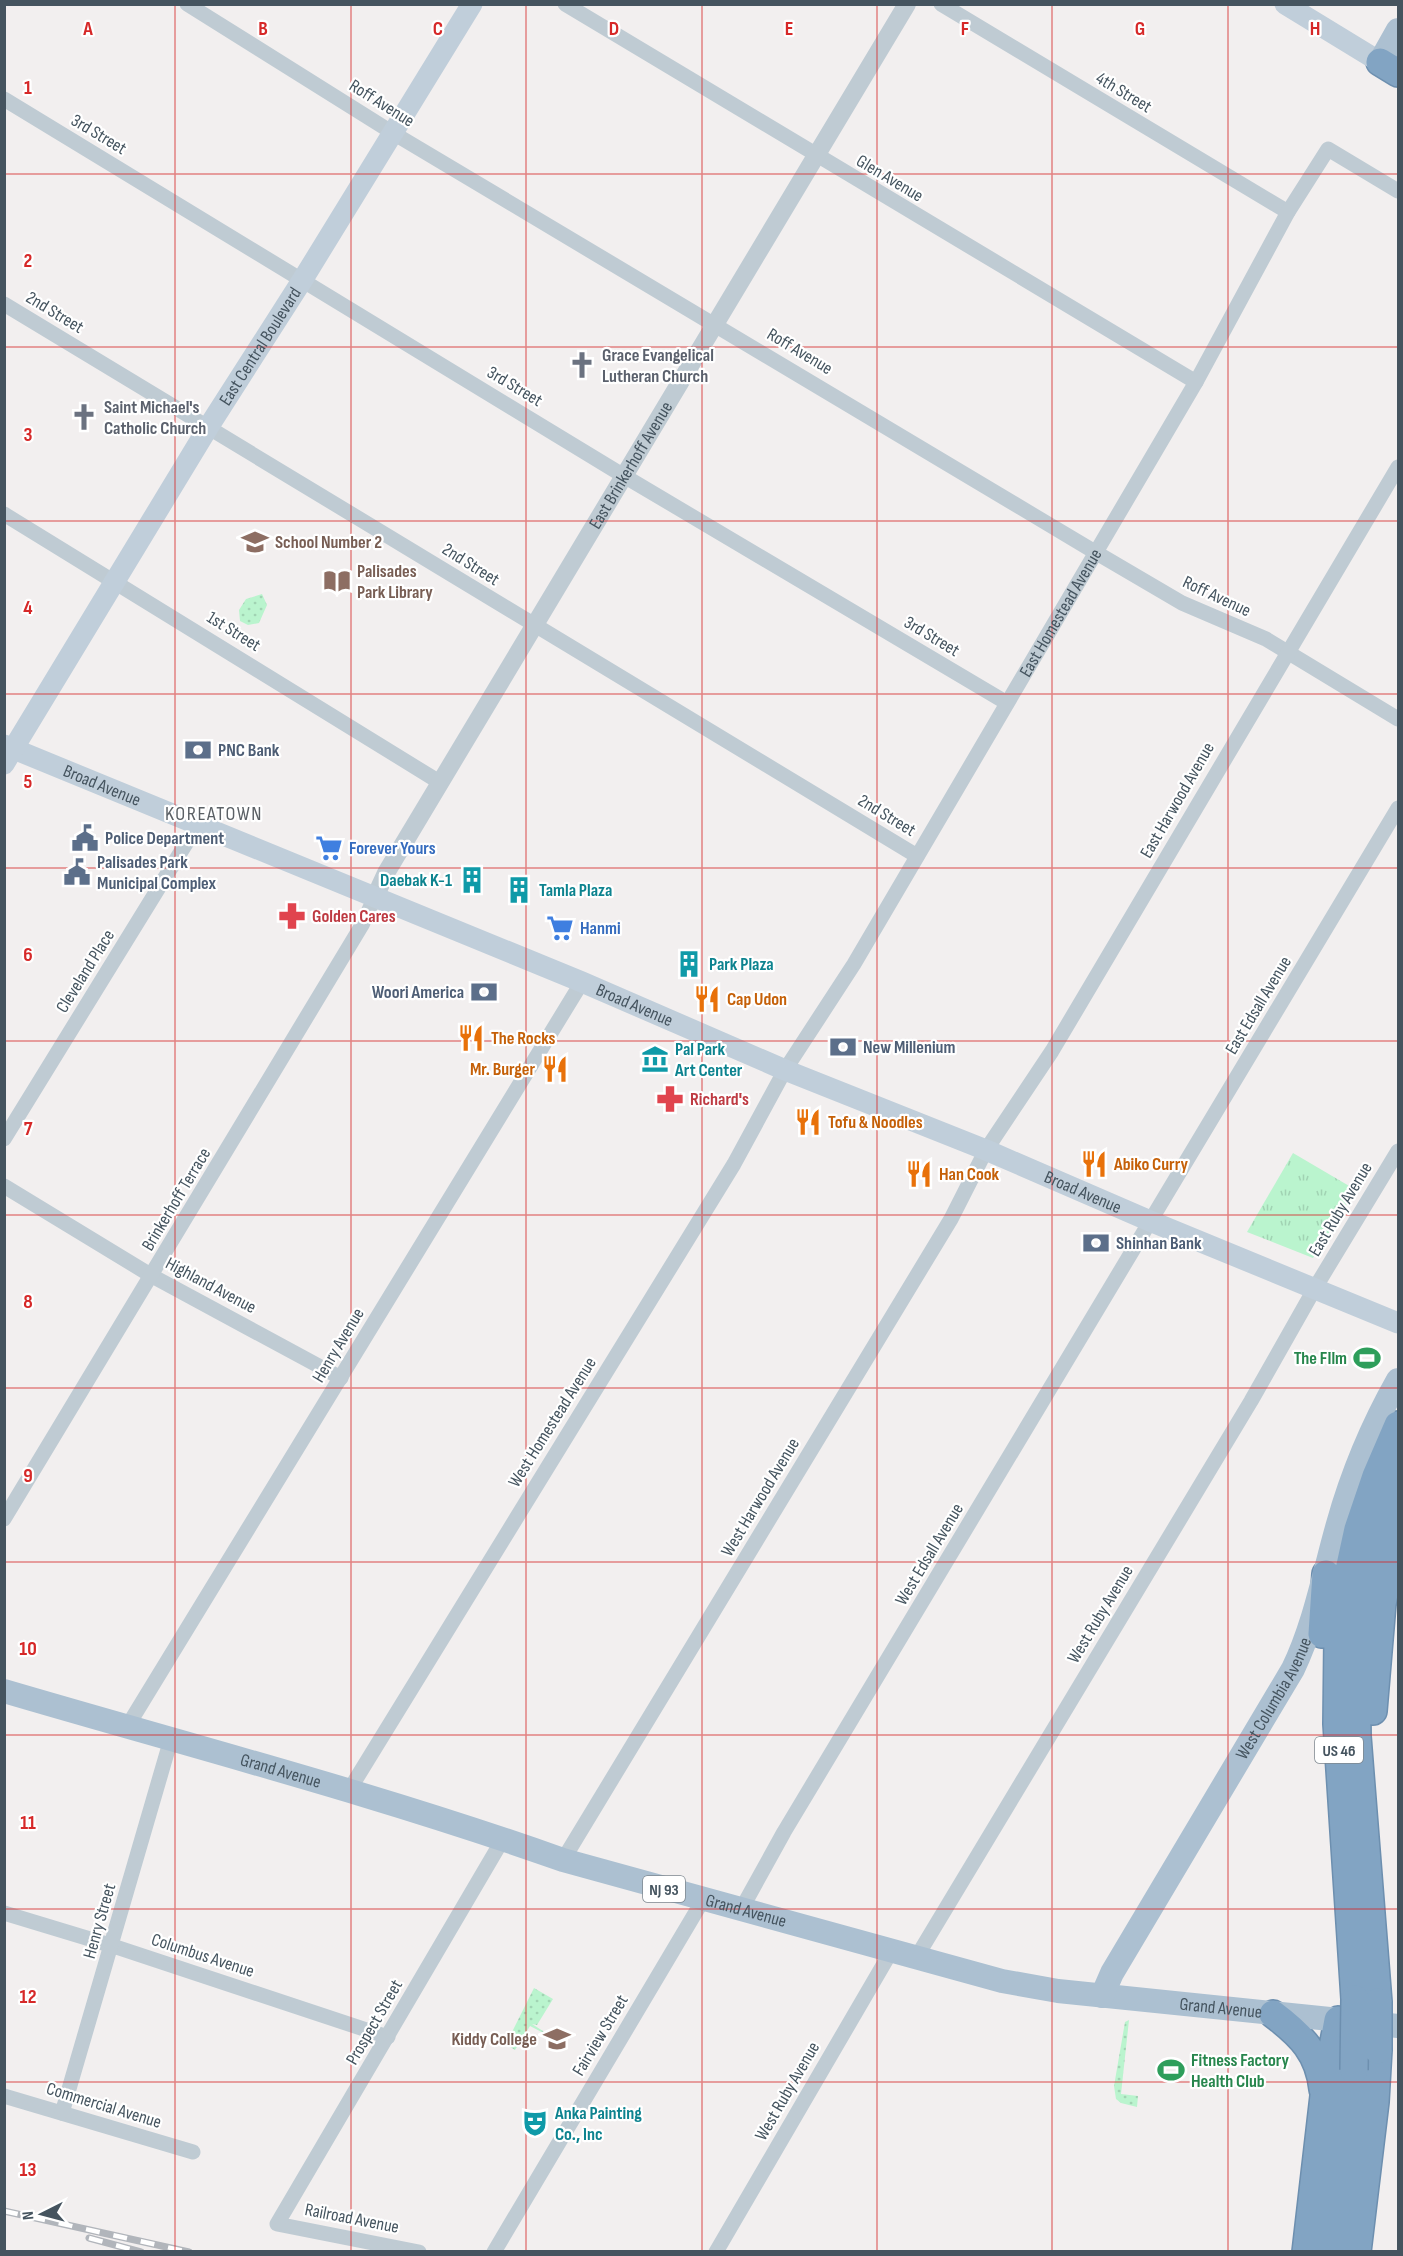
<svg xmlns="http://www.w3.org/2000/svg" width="1403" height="2256" viewBox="0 0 1403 2256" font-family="'Sofia Sans Condensed',sans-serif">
	<defs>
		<pattern id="grass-tufts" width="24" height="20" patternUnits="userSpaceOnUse" patternTransform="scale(1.5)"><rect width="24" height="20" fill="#baf4ce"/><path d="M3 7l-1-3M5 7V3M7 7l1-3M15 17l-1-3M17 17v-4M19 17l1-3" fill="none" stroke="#a1d3b3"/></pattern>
		<pattern id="park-dots" width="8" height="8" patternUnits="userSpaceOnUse" patternTransform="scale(1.5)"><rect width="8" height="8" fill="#baf4ce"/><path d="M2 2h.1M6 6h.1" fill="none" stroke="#a1d3b3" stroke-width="1.8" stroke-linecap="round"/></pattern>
	</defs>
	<rect width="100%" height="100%" fill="#f2efef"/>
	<path fill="url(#grass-tufts)" d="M 1293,1153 L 1356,1190 L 1313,1258 L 1247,1232 Z"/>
	<path fill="url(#park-dots)" d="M 262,594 L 267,605 L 259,623 L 248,625 L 240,621 L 239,610 L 246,599 Z
		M 534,1988 L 553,1999 L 537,2025 L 532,2024 L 557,2040 L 530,2026 L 515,2050 L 506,2044 Z
		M 1129,2020 L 1121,2094 L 1138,2096 L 1137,2107 L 1121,2103 L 1116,2099 L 1114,2086 L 1125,2022 Z"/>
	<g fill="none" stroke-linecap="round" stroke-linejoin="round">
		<defs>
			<path id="motorway" d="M 1380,62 L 1398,73
				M 1322,1634 L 1326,1574
				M 1373,1711 L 1382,1604 L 1398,1525
				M 1355,1999 L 1337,1724 L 1338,1637 L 1346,1584 L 1358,1529 L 1376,1476 L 1398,1425
				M 1378,2002 L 1357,1736 L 1356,1653 L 1367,1571 L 1381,1518 L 1398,1471
				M 1273,2014 C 1301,2035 1319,2053 1323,2089
				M 1306,2252 L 1324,2096 L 1338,2020
				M 1331,2252 L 1354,2070
				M 1357,2252 L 1375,2102 L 1378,2050"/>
		</defs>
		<use href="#motorway" stroke="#6d8faf" stroke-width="30"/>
		<g stroke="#bfcbd3" stroke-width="15">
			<path d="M 187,4 L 393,133 L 1095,552 L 1182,603 L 1266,639 L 1398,719"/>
			<path d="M 565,4 L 1196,382"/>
			<path d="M 941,4 L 1288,212"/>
			<path d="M 4,99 L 624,476 L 1007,703"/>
			<path d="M 4,304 L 917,856"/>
			<path d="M 4,514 L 441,783"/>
			<path d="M 4,1139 L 198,824"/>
			<path d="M 4,1186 L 152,1276 L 341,1378"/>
			<path d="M 4,1519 L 362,925 L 375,897"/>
			<path d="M 127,1727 L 582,982"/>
			<path id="s1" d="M 348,1792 L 734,1164 L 785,1070 L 854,964 L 1196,382 L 1288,212 L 1328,149 L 1398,191"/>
			<path d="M 563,1860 L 951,1219 L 986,1150 L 1052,1051 L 1398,467"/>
			<path d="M 742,1908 L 784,1832 L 1398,808"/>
			<path d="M 4,1913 L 113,1946 L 388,2037"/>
			<path d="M 916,1958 L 1251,1401 L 1315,1288 L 1398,1151"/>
			<path d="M 4,2096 L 193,2152"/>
			<path d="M 62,2113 L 171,1739"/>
			<path d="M 419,2252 L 277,2224 L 503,1839"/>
			<path d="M 494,2252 L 703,1900"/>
			<path d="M 716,2252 L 892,1950"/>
		</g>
		<path stroke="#bfcbd3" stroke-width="18" id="s2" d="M 375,897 L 386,873 L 907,4"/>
		<g stroke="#c0ceda" stroke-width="21">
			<path d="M 1285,4 L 1380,62"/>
			<path id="s3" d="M 4,745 L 582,982 L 785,1070 L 986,1150 L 1150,1221 L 1398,1323"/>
			<path id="s4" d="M 4,764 L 209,426 L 303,279 L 472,4"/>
		</g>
		<g stroke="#acc0d1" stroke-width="24">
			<path d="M 1380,62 L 1398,30"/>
			<path id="s5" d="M 4,1691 C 191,1746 380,1795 563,1860 L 1002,1981 L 1058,1991 L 1398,2026"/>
			<path id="s6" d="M 1102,1996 L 1112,1973 L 1293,1669 C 1315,1623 1324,1573 1338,1524 C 1352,1474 1372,1426 1398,1380"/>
		</g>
		<use href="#motorway" stroke="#82a4c3" stroke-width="27"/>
		<defs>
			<path id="rail" d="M 4,2211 L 189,2252
				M 89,2238 L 141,2252"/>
		</defs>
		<use href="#rail" stroke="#b1b5bb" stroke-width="7"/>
		<use href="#rail" stroke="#fff" stroke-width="4.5" stroke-dasharray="14" stroke-linecap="butt"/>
		<defs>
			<path id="motorway-bridge" d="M 1378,2050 L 1378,2002
				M 1354,2070 L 1355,1999"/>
		</defs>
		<use href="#motorway-bridge" stroke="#6d8faf" stroke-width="30" stroke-linecap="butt"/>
		<use href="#motorway-bridge" stroke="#82a4c3" stroke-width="27"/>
	</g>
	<path fill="none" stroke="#d62828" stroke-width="1.5" stroke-opacity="0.55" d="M 175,4 L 175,2252M 351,4 L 351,2252M 526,4 L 526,2252M 702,4 L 702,2252M 877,4 L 877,2252M 1052,4 L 1052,2252M 1228,4 L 1228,2252M 4,174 L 1398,174M 4,347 L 1398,347M 4,521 L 1398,521M 4,694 L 1398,694M 4,868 L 1398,868M 4,1041 L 1398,1041M 4,1215 L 1398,1215M 4,1388 L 1398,1388M 4,1562 L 1398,1562M 4,1735 L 1398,1735M 4,1909 L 1398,1909M 4,2082 L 1398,2082"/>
	<defs>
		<symbol id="church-bare" viewBox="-9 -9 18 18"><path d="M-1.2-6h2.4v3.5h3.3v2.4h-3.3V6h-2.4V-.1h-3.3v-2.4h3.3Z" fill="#6b7280" stroke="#fff" stroke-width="2.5" paint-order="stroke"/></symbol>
		<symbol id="school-bare" viewBox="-9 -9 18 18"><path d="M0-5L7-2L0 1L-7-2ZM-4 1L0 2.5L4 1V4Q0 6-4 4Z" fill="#8d6e63" stroke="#fff" stroke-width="2.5" paint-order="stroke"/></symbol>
		<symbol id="library-bare" viewBox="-9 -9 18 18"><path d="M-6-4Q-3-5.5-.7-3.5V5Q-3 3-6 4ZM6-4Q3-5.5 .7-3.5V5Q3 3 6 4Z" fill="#8d6e63" stroke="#fff" stroke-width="2.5" paint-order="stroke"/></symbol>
		<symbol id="bank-bare" viewBox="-9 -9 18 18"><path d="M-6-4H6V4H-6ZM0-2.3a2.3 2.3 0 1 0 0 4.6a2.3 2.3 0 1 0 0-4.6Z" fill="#5c6f8a" stroke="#fff" stroke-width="2.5" paint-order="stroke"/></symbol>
		<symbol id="civic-bare" viewBox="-9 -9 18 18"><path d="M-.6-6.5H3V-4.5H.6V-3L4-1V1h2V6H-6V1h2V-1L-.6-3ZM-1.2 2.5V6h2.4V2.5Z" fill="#5c6f8a" stroke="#fff" stroke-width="2.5" paint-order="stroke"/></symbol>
		<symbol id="supermarket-bare" viewBox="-9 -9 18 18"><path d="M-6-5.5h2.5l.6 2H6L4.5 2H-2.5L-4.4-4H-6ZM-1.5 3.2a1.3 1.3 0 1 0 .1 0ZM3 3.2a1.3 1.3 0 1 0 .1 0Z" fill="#3f7fe0" stroke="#fff" stroke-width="2.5" paint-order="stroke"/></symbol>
		<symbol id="building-bare" viewBox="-9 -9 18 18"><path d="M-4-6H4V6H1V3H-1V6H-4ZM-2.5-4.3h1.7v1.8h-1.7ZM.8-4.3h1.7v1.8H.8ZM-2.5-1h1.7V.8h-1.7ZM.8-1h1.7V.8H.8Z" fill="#0f9aa8" stroke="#fff" stroke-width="2.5" paint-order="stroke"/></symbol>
		<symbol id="pharmacy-bare" viewBox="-9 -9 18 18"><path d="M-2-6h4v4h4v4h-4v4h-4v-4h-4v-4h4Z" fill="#e0444e" stroke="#fff" stroke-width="2.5" paint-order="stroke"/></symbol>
		<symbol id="restaurant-bare" viewBox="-9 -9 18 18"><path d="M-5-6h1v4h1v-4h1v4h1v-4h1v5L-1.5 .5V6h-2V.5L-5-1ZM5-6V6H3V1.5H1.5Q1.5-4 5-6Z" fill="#e8710a" stroke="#fff" stroke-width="2.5" paint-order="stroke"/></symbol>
		<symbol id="museum-bare" viewBox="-9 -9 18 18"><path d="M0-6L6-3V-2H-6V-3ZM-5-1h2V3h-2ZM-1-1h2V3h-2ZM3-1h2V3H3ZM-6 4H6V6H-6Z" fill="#0f9aa8" stroke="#fff" stroke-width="2.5" paint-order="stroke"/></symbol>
		<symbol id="stadium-bare" viewBox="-9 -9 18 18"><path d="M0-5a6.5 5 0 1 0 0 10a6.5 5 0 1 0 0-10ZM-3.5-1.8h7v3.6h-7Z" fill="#2e9e5b" stroke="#fff" stroke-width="2.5" paint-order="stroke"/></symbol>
		<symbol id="theatre-bare" viewBox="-9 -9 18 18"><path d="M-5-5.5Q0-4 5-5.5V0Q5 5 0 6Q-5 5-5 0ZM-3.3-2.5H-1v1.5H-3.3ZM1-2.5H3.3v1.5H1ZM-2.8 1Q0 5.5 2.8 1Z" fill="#0f9aa8" stroke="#fff" stroke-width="2.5" paint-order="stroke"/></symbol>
	</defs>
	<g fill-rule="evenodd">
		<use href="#church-bare" x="563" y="346" width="38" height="38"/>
		<use href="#church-bare" x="65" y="398" width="38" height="38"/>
		<use href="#school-bare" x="236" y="523" width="38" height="38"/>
		<use href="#library-bare" x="318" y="562" width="38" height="38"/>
		<use href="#bank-bare" x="179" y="731" width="38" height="38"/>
		<use href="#civic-bare" x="66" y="819" width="38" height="38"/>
		<use href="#supermarket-bare" x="310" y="829" width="38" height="38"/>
		<use href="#civic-bare" x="58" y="853" width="38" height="38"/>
		<use href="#building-bare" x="453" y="861" width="38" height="38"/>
		<use href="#building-bare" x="500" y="871" width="38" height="38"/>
		<use href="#pharmacy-bare" x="273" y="897" width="38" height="38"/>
		<use href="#supermarket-bare" x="541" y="909" width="38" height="38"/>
		<use href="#building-bare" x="670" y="945" width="38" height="38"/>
		<use href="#bank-bare" x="465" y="973" width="38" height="38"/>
		<use href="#restaurant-bare" x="688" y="980" width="38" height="38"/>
		<use href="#restaurant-bare" x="452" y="1019" width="38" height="38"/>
		<use href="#bank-bare" x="824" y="1028" width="38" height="38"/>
		<use href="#museum-bare" x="636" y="1040" width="38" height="38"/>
		<use href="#restaurant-bare" x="536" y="1050" width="38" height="38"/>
		<use href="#pharmacy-bare" x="651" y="1080" width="38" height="38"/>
		<use href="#restaurant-bare" x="789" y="1103" width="38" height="38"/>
		<use href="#restaurant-bare" x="1075" y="1145" width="38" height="38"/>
		<use href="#restaurant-bare" x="900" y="1155" width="38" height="38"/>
		<use href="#bank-bare" x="1077" y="1224" width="38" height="38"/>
		<use href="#stadium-bare" x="1348" y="1339" width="38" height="38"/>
		<use href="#school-bare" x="538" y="2020" width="38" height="38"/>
		<use href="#stadium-bare" x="1152" y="2051" width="38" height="38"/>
		<use href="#theatre-bare" x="516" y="2104" width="38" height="38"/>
	</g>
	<g text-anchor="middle" stroke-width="4.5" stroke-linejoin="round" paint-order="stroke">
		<g fill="#fff" stroke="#7d878f" stroke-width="1.5">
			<rect x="1315" y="1737" width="48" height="26" rx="4.5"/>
			<rect x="643" y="1876" width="42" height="26" rx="4.5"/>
		</g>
		<g font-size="16" font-weight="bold" fill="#45545f">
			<text x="1339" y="1756">US 46</text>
			<text x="664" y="1895">NJ 93</text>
		</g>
		<g font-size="18" fill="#45545f" stroke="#fff">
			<text transform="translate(1124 92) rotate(31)" y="6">4th Street</text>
			<text transform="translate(382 103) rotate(32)" y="6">Roff Avenue</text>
			<text transform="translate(99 134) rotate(31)" y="6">3rd Street</text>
			<text transform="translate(890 178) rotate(31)" y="6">Glen Avenue</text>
			<text transform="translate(55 312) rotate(31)" y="6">2nd Street</text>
			<text dy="6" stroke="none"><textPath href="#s4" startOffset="490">East Central Boulevard</textPath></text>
			<text transform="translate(800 351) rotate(31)" y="6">Roff Avenue</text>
			<text transform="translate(515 386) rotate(31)" y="6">3rd Street</text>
			<text dy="6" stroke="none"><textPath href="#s2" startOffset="502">East Brinkerhoff Avenue</textPath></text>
			<text transform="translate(471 564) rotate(32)" y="6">2nd Street</text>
			<text transform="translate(1217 596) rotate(25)" y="6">Roff Avenue</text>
			<text dy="6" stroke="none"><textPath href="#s1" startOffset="1378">East Homestead Avenue</textPath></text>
			<text transform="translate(234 631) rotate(32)" y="6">1st Street</text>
			<text transform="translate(932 636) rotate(31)" y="6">3rd Street</text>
			<text dy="6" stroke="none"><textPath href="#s3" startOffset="106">Broad Avenue</textPath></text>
			<text transform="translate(1177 800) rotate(-60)" y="6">East Harwood Avenue</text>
			<text transform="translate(887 815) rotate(31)" y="6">2nd Street</text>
			<text transform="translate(85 971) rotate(-58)" y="6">Cleveland Place</text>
			<text dy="6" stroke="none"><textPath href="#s3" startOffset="682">Broad Avenue</textPath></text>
			<text transform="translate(1258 1005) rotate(-59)" y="6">East Edsall Avenue</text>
			<text dy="6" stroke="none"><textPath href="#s3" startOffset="1168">Broad Avenue</textPath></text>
			<text transform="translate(176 1199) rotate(-59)" y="6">Brinkerhoff Terrace</text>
			<text transform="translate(1340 1209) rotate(-59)" y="6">East Ruby Avenue</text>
			<text transform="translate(211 1285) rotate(28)" y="6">Highland Avenue</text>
			<text transform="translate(338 1345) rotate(-59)" y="6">Henry Avenue</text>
			<text transform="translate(552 1422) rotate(-58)" y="6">West Homestead Avenue</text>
			<text transform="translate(760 1497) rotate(-59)" y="6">West Harwood Avenue</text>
			<text transform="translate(929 1554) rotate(-59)" y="6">West Edsall Avenue</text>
			<text transform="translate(1100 1614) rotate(-59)" y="6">West Ruby Avenue</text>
			<text dy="6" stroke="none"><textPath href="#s6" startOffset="344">West Columbia Avenue</textPath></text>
			<text dy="6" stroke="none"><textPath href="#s5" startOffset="288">Grand Avenue</textPath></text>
			<text dy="6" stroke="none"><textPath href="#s5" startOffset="774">Grand Avenue</textPath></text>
			<text transform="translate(99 1921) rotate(-74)" y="6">Henry Street</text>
			<text transform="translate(203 1955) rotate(18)" y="6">Columbus Avenue</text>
			<text dy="6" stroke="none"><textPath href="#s5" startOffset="1260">Grand Avenue</textPath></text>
			<text transform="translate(374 2022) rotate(-60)" y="6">Prospect Street</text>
			<text transform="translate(600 2035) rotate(-59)" y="6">Fairview Street</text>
			<text transform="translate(787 2091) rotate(-60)" y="6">West Ruby Avenue</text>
			<text transform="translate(104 2105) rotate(17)" y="6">Commercial Avenue</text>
			<text transform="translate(352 2218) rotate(11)" y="6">Railroad Avenue</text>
		</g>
		<g font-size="18" font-weight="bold" fill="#5b616d" stroke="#fff" text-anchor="start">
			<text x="602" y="361">Grace Evangelical<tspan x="602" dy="21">Lutheran Church</tspan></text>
			<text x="104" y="413">Saint Michael's<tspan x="104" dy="21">Catholic Church</tspan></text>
		</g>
		<g font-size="18" font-weight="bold" fill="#785e54" stroke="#fff" text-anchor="start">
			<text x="275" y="548">School Number 2</text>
			<text x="357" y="577">Palisades<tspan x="357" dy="21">Park Library</tspan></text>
			<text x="537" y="2045" text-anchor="end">Kiddy College</text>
		</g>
		<g font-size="18" font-weight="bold" fill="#4e5e75" stroke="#fff" text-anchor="start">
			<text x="218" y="756">PNC Bank</text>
			<text x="105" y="844">Police Department</text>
			<text x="97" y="868">Palisades Park<tspan x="97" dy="21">Municipal Complex</tspan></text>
			<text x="464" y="998" text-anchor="end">Woori America</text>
			<text x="863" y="1053">New Millenium</text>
			<text x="1116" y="1249">Shinhan Bank</text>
		</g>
		<g font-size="18" font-weight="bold" fill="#366cbe" stroke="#fff" text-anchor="start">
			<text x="349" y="854">Forever Yours</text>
			<text x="580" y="934">Hanmi</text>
		</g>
		<g font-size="18" font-weight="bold" fill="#0d838f" stroke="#fff" text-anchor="start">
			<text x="452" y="886" text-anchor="end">Daebak K-1</text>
			<text x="539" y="896">Tamla Plaza</text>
			<text x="709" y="970">Park Plaza</text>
			<text x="675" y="1055">Pal Park<tspan x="675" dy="21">Art Center</tspan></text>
			<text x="555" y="2119">Anka Painting<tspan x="555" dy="21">Co., Inc</tspan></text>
		</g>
		<g font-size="18" font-weight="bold" fill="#be3a42" stroke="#fff" text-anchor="start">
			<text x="312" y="922">Golden Cares</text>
			<text x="690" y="1105">Richard's</text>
		</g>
		<g font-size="18" font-weight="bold" fill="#c56008" stroke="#fff" text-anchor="start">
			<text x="727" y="1005">Cap Udon</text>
			<text x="491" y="1044">The Rocks</text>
			<text x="535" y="1075" text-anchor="end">Mr. Burger</text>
			<text x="828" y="1128">Tofu &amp; Noodles</text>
			<text x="1114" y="1170">Abiko Curry</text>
			<text x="939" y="1180">Han Cook</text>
		</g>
		<g font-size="18" font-weight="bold" fill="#27864d" stroke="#fff" text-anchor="end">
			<text x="1347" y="1364">The FIlm</text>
			<text x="1191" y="2066" text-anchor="start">Fitness Factory<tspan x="1191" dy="21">Health Club</tspan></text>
		</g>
		<g font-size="20" letter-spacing="1.5" fill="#5b6065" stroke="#fff">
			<text x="214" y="820">KOREATOWN</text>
		</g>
	</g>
	<g font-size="20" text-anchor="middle" font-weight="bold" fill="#d62828" stroke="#fff" stroke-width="4.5" stroke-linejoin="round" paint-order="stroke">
		<text x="88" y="35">A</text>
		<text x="263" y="35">B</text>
		<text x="438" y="35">C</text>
		<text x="614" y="35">D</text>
		<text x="789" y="35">E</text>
		<text x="965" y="35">F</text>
		<text x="1140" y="35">G</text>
		<text x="1315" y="35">H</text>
		<text x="28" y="94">1</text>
		<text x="28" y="267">2</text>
		<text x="28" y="441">3</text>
		<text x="28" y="614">4</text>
		<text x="28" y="788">5</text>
		<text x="28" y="961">6</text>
		<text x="28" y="1135">7</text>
		<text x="28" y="1308">8</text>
		<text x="28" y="1482">9</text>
		<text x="28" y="1655">10</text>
		<text x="28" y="1829">11</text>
		<text x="28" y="2003">12</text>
		<text x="28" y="2176">13</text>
	</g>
	<rect width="1403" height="2256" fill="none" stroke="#45545f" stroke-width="12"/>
	<g transform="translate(42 2214) rotate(264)" stroke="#ffffff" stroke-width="4.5" paint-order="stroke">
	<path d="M0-4.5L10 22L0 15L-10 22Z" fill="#45545f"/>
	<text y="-9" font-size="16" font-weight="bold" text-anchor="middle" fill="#45545f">N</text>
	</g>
</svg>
